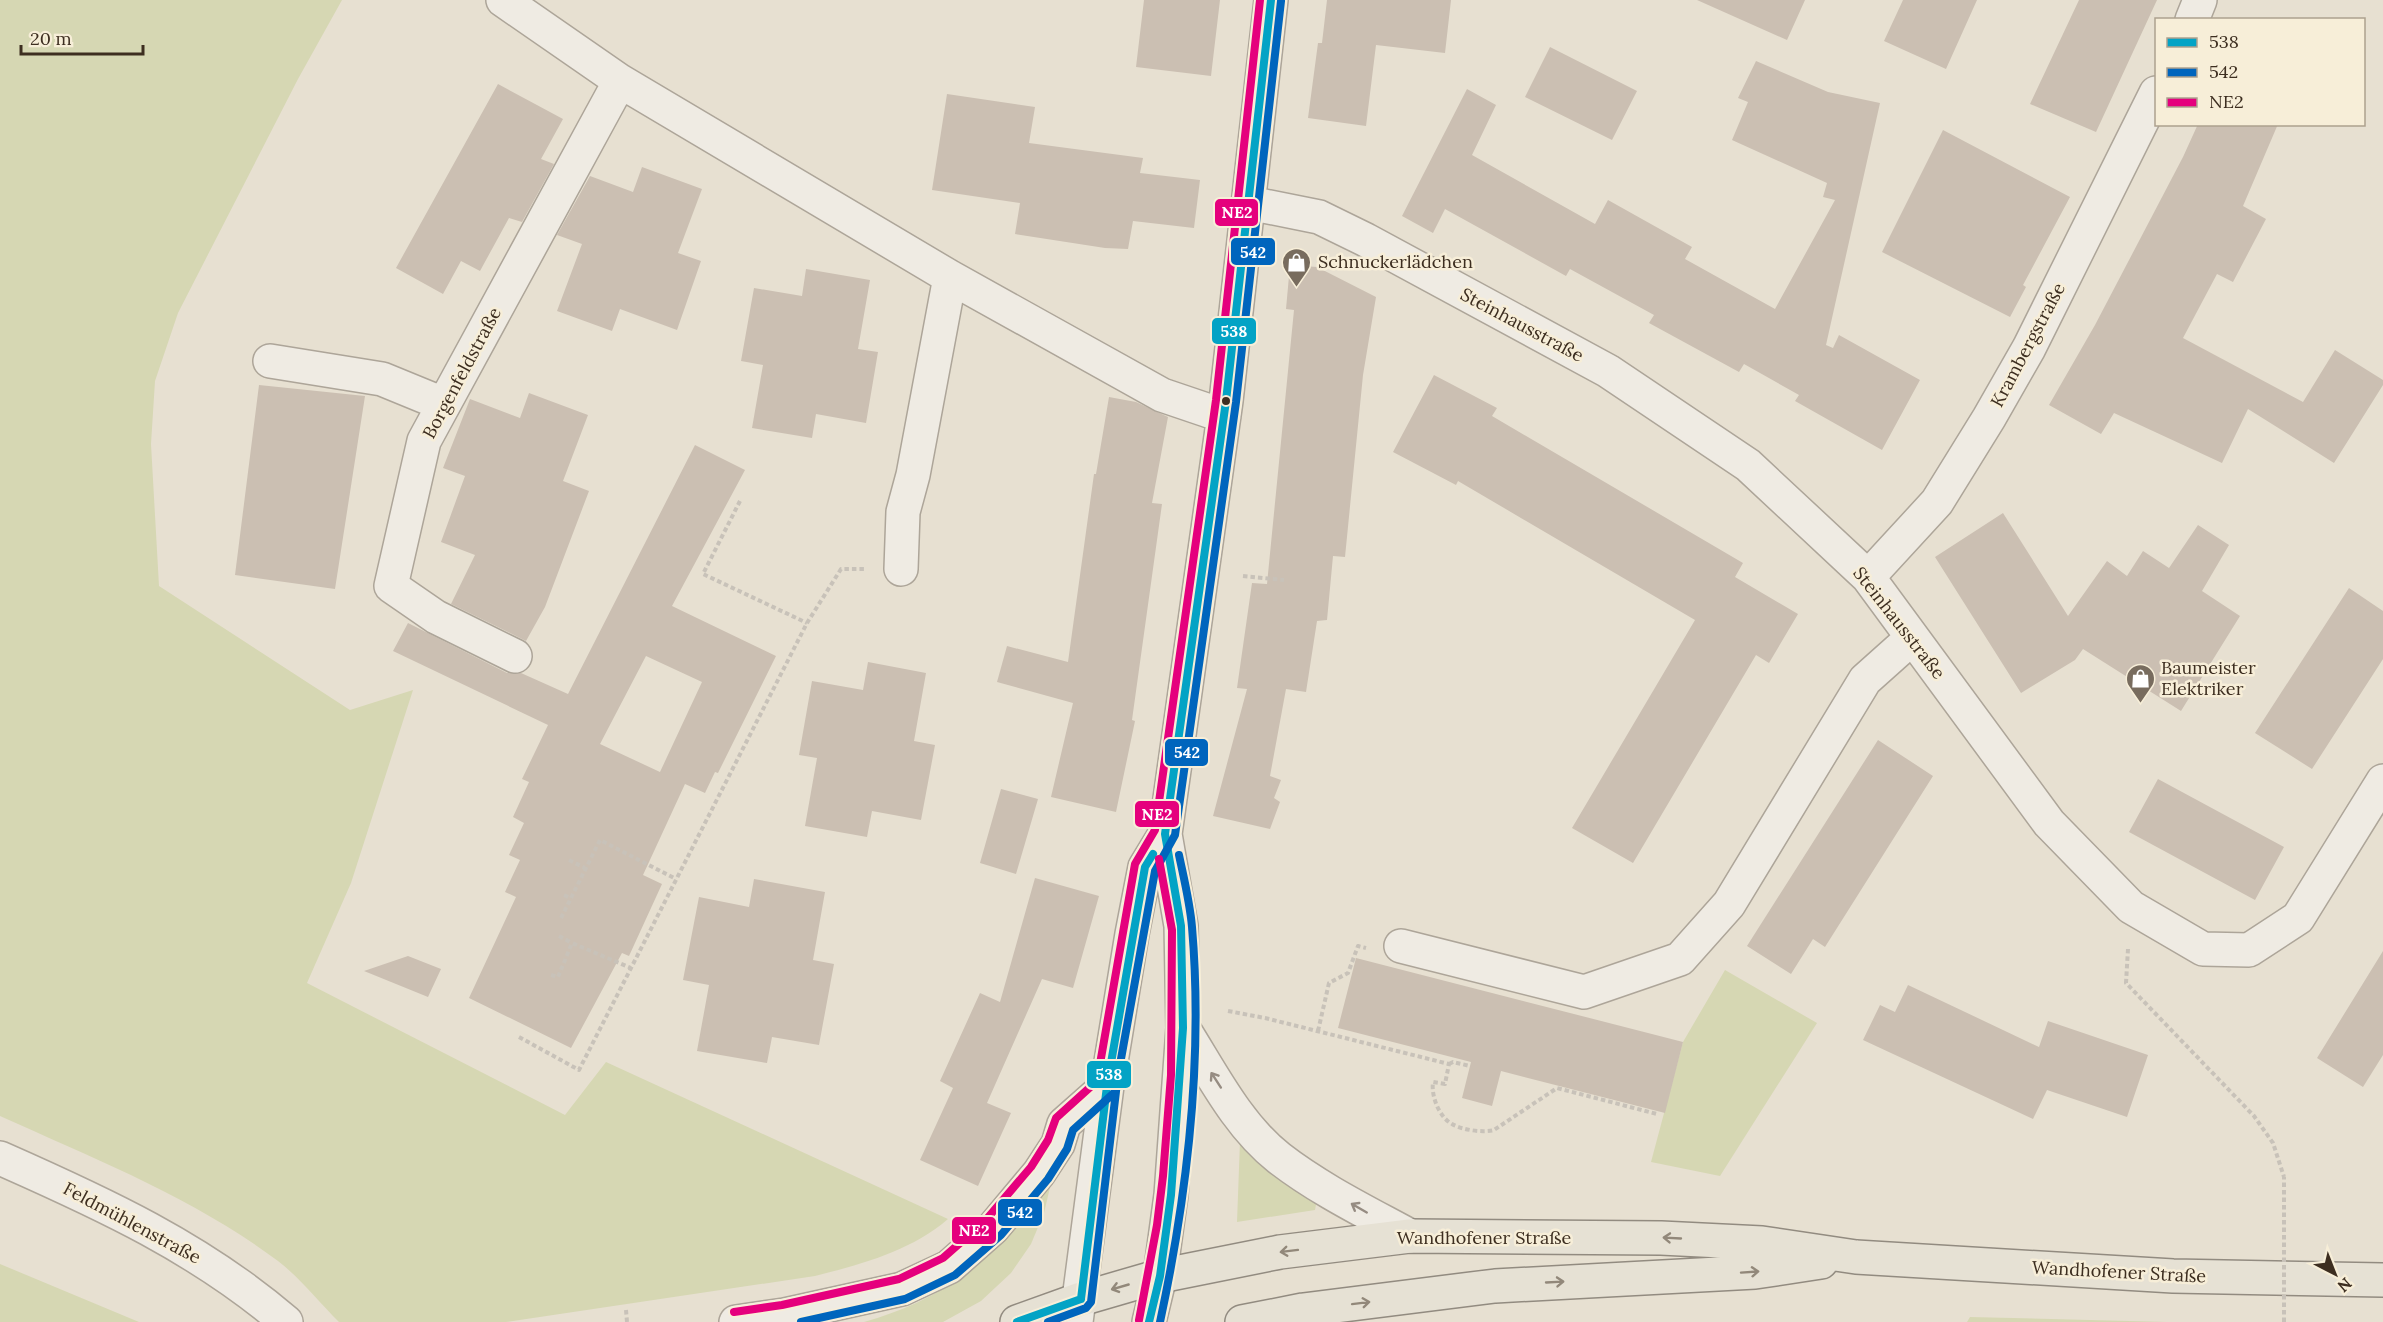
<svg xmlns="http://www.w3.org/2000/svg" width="2383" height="1322" viewBox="0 0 2383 1322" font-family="Lora,serif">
	<rect width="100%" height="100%" fill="#e7e0d1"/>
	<path fill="#d6d7b3" d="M 0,0 L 342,0 L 298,79 L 178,313 L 155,381 L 151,444 L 159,586 L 350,710 L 413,690 L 351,883 L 307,983 L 565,1115 L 606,1062 L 948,1219 C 911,1251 862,1264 815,1276 L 506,1322 L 339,1322 C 319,1302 300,1278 278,1261 C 194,1198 95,1159 0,1116 Z
		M 1725,970 L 1817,1023 L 1720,1176 L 1651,1162 L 1683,1042 Z
		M 1240,1141 L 1317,1199 L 1315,1210 L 1237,1222 Z
		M 1051,1183 L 1044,1213 L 1031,1244 L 1011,1273 L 981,1301 L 943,1322 L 864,1322 C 900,1312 936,1296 967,1273 C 1000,1249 1025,1213 1051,1183 Z
		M 0,1264 L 127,1317 L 139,1322 L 0,1322 Z
		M 1970,1317 L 2167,1322 L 1967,1322 Z"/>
	<path fill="#cbbfb2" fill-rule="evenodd" d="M 1144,0 L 1220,0 L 1211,76 L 1136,67 Z
		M 1327,0 L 1451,0 L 1445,53 L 1376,45 L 1366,126 L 1308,118 L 1318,43 L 1322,43 Z
		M 1697,0 L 1805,0 L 1787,40 Z
		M 1903,0 L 1977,0 L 1946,69 L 1884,41 Z
		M 2079,0 L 2157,0 L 2096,132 L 2030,104 Z
		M 1550,47 L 1637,91 L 1612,140 L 1525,97 Z
		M 1756,61 L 1828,92 L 1880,103 L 1826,345 L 1833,348 L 1839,335 L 1920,380 L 1882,450 L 1795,401 L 1799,395 L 1744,364 L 1739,372 L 1649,323 L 1654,315 L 1570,269 L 1566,276 L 1445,209 L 1433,233 L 1402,216 L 1467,89 L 1496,105 L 1472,155 L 1595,224 L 1608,200 L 1692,247 L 1685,259 L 1775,309 L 1835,200 L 1823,197 L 1827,183 L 1732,140 L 1748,102 L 1738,98 Z
		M 498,84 L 563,119 L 541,159 L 554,164 L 522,222 L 509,218 L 480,271 L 461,261 L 443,294 L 396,268 Z
		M 947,94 L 1035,107 L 1029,143 L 1143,158 L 1140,173 L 1200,180 L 1194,228 L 1133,221 L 1128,249 L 1105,248 L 1015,234 L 1020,203 L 932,190 Z
		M 2198,124 L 2278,124 L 2243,206 L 2266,219 L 2233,282 L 2217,274 L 2183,338 L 2303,402 L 2335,350 L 2383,380 L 2383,385 L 2334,463 L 2248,409 L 2222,463 L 2114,413 L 2101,434 L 2049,405 L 2095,325 L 2183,157 Z
		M 1943,130 L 2070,197 L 2023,285 L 2026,287 L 2010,317 L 1882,252 Z
		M 642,167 L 702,189 L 678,253 L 701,261 L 677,330 L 620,309 L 612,331 L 557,311 L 582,244 L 557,235 L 590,176 L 633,192 Z
		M 1290,265 L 1317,267 L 1376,297 L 1363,375 L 1345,557 L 1333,556 L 1327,620 L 1317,621 L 1306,692 L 1286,689 L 1270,776 L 1281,780 L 1274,798 L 1280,802 L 1270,829 L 1213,816 L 1247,689 L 1237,688 L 1252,583 L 1267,584 L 1294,310 L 1286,309 Z
		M 806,269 L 870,280 L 858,349 L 878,352 L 866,423 L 816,414 L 812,438 L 752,428 L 763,365 L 741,361 L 754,288 L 802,296 Z
		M 1434,375 L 1497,408 L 1492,416 L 1743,563 L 1735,577 L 1798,614 L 1769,663 L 1756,655 L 1633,863 L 1572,828 L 1695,620 L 1458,481 L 1456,485 L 1393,452 Z
		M 259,385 L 365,396 L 335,589 L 235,575 Z
		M 529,393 L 588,415 L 563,481 L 589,491 L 545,607 L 526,641 L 451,604 L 475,555 L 441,542 L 465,476 L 443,468 L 470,399 L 520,418 Z
		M 1109,397 L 1136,402 L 1168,417 L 1152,503 L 1162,504 L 1132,720 L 1135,721 L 1116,812 L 1051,797 L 1073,703 L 997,682 L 1007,646 L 1068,662 L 1094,474 L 1096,474 Z
		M 695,445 L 745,470 L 672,606 L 776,656 L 718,773 L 715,772 L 705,793 L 685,784 L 643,875 L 662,884 L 629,956 L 622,953 L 571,1048 L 469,998 L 516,897 L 505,892 L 520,860 L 509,855 L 524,823 L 513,817 L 529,782 L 522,779 L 548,725 L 393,651 L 408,623 L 507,673 L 521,673 L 568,694 ZM 646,656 L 702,682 L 660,772 L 600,744 Z
		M 2003,513 L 2068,616 L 2107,561 L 2127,576 L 2143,551 L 2169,568 L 2198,525 L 2229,545 L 2202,591 L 2240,616 L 2181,711 L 2083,649 L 2075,660 L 2021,693 L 1935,557 Z
		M 2349,588 L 2383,611 L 2383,659 L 2312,769 L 2255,733 Z
		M 868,662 L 926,673 L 914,741 L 935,745 L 921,820 L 872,811 L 867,837 L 805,826 L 817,758 L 799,755 L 812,681 L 863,690 Z
		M 1878,740 L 1933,776 L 1825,947 L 1813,939 L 1791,974 L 1747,946 Z
		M 2158,779 L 2284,847 L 2255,900 L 2129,832 Z
		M 1001,789 L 1038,799 L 1016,874 L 980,863 Z
		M 1035,878 L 1099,896 L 1073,988 L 1042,979 L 987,1103 L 1011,1113 L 978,1186 L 920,1160 L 953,1088 L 940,1081 L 980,993 L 1000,1002 Z
		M 754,879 L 825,892 L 813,960 L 834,964 L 819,1045 L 772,1037 L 767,1063 L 697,1051 L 709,985 L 683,980 L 699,897 L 749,907 Z
		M 2383,951 L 2383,1055 L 2363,1087 L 2317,1058 Z
		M 408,956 L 441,969 L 428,997 L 364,971 Z
		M 1356,958 L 1683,1042 L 1665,1113 L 1501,1071 L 1492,1106 L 1462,1098 L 1471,1062 L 1338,1028 Z
		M 1908,985 L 2039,1047 L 2048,1021 L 2148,1055 L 2127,1117 L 2047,1090 L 2033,1119 L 1863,1040 L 1880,1005 L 1895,1012 Z"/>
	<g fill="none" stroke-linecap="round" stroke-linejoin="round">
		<defs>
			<path id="minor" d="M 503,0 L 620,81 L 950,277 L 1162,395 L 1224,416
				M 2192,20 L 2200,0
				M 1249,203 L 1319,217 L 1366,240 L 1608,371 L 1748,465 L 1868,577 L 2049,823 L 2131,907 L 2203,949 L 2249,950 L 2298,918 L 2383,781
				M 270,361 L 382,379 L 443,404
				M 901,569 L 903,512 L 913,475 L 950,277
				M 1868,577 L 1937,502 L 1989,418 L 2029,348 L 2156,93
				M 515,656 L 436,617 L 391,586 L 424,441 L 620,81
				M 1401,946 L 1584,992 L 1680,959 L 1729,904 L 1865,680 L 1912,638
				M 1183,1028 C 1211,1072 1237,1125 1279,1158 C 1319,1189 1366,1212 1410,1236
				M 0,1158 C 102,1203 200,1248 286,1322
				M 736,1322 L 784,1315 L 902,1289 L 949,1267 L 993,1228 L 1039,1173 L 1058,1144 L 1064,1124 L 1107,1086
				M 1076,1322 L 1107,1086 L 1132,934 L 1145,867 L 1165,834
				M 1149,1322 L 1160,1276 L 1171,1195 L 1183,1028 L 1181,926 L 1165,834 L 1226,401 L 1271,0"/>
			<path id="major" d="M 1017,1322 L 1081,1299 L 1160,1276 L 1280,1252 L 1410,1236 L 1661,1238 L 1762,1243 L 1856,1257 L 2173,1276 L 2383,1280
				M 1242,1322 L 1303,1310 L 1495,1286 L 1755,1272 L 1821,1262"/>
		</defs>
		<use href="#minor" stroke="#ada599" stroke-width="36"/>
		<use href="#major" stroke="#928b80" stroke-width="36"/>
		<path stroke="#c8c2b9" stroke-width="4" stroke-dasharray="4.5 3" stroke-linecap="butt" d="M 740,501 L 703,574 L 807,623
			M 1243,576 L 1284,580
			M 569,860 L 585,868
			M 564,895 L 570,898
			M 561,918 L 600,840 L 676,879
			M 559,936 L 572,943
			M 2128,949 L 2126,983 L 2254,1116 L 2273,1143 L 2284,1177
			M 551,975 L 558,977 L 572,943 L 631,968
			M 1228,1011 L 1265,1018 L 1449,1064 L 1445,1084 L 1433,1082 C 1431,1096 1439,1117 1452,1124 C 1462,1130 1483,1133 1494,1130 L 1557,1088 L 1657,1114
			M 1318,1031 L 1329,983 L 1348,973 L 1358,946 L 1366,948
			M 519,1037 L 579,1070 L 807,623 L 841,569 L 865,569
			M 1449,1064 L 1453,1062 L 1470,1066
			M 626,1310 L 627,1322"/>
		<use href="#minor" stroke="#efebe3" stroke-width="33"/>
		<use href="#major" stroke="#e6e1d4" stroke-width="33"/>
		<path stroke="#c8c2b9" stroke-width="4" stroke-dasharray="4.5 3" stroke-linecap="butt" d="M 2284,1322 L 2284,1177"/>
		<defs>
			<path id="bus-1" d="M 1081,1299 L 1107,1086 L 1145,867 L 1153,854
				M 1017,1322 L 1081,1299
				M 1149,1322 L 1160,1276 L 1171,1195 L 1183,1028 L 1181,926 L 1165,834 L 1226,401 L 1271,0"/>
			<path id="bus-2" d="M 801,1322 L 905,1299 L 955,1275 L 1001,1235 L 1048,1179 L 1067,1149 L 1073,1130 L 1115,1092 L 1155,871 L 1175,835 L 1236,402 L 1281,1
				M 1048,1322 L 1086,1308 L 1091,1302 L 1117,1083
				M 1160,1322 C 1187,1196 1203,1056 1192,927 C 1190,903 1184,879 1179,855"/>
			<path id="bus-3" d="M 734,1312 L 782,1305 L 899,1279 L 943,1258 L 985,1221 L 1031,1167 L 1048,1140 L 1056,1118 L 1097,1081 L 1135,864 L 1155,830 L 1216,400 L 1260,0
				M 1139,1320 L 1157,1225 L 1163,1176 L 1171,1075 L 1172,930 L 1159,859"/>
		</defs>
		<use href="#bus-1" stroke="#f7eed8" stroke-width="12"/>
		<use href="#bus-2" stroke="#f7eed8" stroke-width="12"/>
		<use href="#bus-3" stroke="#f7eed8" stroke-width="12"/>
		<use href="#bus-1" stroke="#03a3c5" stroke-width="8"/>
		<use href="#bus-2" stroke="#0065bd" stroke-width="8"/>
		<use href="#bus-3" stroke="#e5007d" stroke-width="8"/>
	</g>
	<defs><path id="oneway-shaft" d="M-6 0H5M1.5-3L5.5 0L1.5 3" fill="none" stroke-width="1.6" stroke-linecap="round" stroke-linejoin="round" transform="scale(1.5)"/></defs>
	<g stroke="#968c82">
		<use href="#oneway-shaft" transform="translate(1216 1080) rotate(-123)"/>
		<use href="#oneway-shaft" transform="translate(1359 1208) rotate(-150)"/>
	</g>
	<g stroke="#92887a">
		<use href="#oneway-shaft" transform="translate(1672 1238) rotate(-177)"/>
		<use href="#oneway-shaft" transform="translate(1289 1251) rotate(173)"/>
		<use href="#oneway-shaft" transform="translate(1750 1272) rotate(-4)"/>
		<use href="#oneway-shaft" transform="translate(1555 1282) rotate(-3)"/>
		<use href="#oneway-shaft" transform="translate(1120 1287) rotate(164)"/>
		<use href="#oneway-shaft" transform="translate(1361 1303) rotate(-7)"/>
	</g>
	<defs>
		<symbol id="shop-pin" viewBox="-11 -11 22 30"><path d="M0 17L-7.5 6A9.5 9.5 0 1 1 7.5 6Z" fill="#786c5e" stroke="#f7eed8"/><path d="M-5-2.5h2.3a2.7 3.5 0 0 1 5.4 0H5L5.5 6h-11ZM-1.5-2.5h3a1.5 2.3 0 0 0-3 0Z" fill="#fff"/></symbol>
	</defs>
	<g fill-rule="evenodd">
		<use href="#shop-pin" x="1280" y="246" width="33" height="45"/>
		<use href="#shop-pin" x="2124" y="662" width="33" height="45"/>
	</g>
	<circle fill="#3d2e20" stroke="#f7eed8" stroke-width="2" cx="1226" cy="401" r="5"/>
	<g text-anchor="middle" stroke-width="5" stroke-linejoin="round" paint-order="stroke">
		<g font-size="18" fill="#3d2e20" stroke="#f7eed8" text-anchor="start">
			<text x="1318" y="268">Schnuckerlädchen</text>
			<text x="2161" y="674">Baumeister<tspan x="2161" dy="21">Elektriker</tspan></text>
		</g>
		<g font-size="18" fill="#3d2e20" stroke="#f7eed8">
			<text transform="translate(1522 325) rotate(28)" y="6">Steinhausstraße</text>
			<text transform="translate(2028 345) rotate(-62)" y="6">Krambergstraße</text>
			<text transform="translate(462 373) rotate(-62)" y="6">Borgenfeldstraße</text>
			<text transform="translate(1899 623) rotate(52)" y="6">Steinhausstraße</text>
			<text transform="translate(132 1223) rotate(28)" y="6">Feldmühlenstraße</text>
			<text x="1484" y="1244">Wandhofener Straße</text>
			<text transform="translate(2119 1272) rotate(3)" y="6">Wandhofener Straße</text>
		</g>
	</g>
	<g stroke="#f7eed8" stroke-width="2">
		<rect x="1214" y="198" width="45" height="29" rx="6" fill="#e5007d"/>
		<rect x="1230" y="237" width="46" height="29" rx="6" fill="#0065bd"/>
		<rect x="1211" y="317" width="46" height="28" rx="6" fill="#03a3c5"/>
		<rect x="1164" y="738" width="45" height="29" rx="6" fill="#0065bd"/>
		<rect x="1134" y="800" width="46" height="28" rx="6" fill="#e5007d"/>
		<rect x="1086" y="1060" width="46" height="29" rx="6" fill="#03a3c5"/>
		<rect x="997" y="1198" width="46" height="29" rx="6" fill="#0065bd"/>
		<rect x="951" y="1216" width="46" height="29" rx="6" fill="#e5007d"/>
	</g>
	<g font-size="16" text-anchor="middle" font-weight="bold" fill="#fff">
		<text x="1237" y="218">NE2</text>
		<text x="1253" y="258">542</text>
		<text x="1234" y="337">538</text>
		<text x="1187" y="758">542</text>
		<text x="1157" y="820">NE2</text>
		<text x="1109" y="1080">538</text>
		<text x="1020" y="1218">542</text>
		<text x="974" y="1236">NE2</text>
	</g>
	<rect x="2155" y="18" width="210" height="108" fill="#f7eed8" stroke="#ada18e" stroke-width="1.5"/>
	<rect x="2167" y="38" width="30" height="9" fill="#03a3c5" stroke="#ada18e" stroke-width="1.5"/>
	<text x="2209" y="48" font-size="18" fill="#3d2e20">538</text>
	<rect x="2167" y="68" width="30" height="9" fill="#0065bd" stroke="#ada18e" stroke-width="1.5"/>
	<text x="2209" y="78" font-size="18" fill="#3d2e20">542</text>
	<rect x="2167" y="98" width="30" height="9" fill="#e5007d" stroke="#ada18e" stroke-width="1.5"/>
	<text x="2209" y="108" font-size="18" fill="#3d2e20">NE2</text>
	<g transform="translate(2335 1274) rotate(138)" stroke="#f7eed8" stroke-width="4.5" paint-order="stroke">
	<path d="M0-4.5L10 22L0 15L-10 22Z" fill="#3d2e20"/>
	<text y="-9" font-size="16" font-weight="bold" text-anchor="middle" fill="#3d2e20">N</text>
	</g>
	<path d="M21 45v9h122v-9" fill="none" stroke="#3d2e20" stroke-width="3"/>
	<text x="30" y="45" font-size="18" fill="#3d2e20" stroke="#f7eed8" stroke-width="4.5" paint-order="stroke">20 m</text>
</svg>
